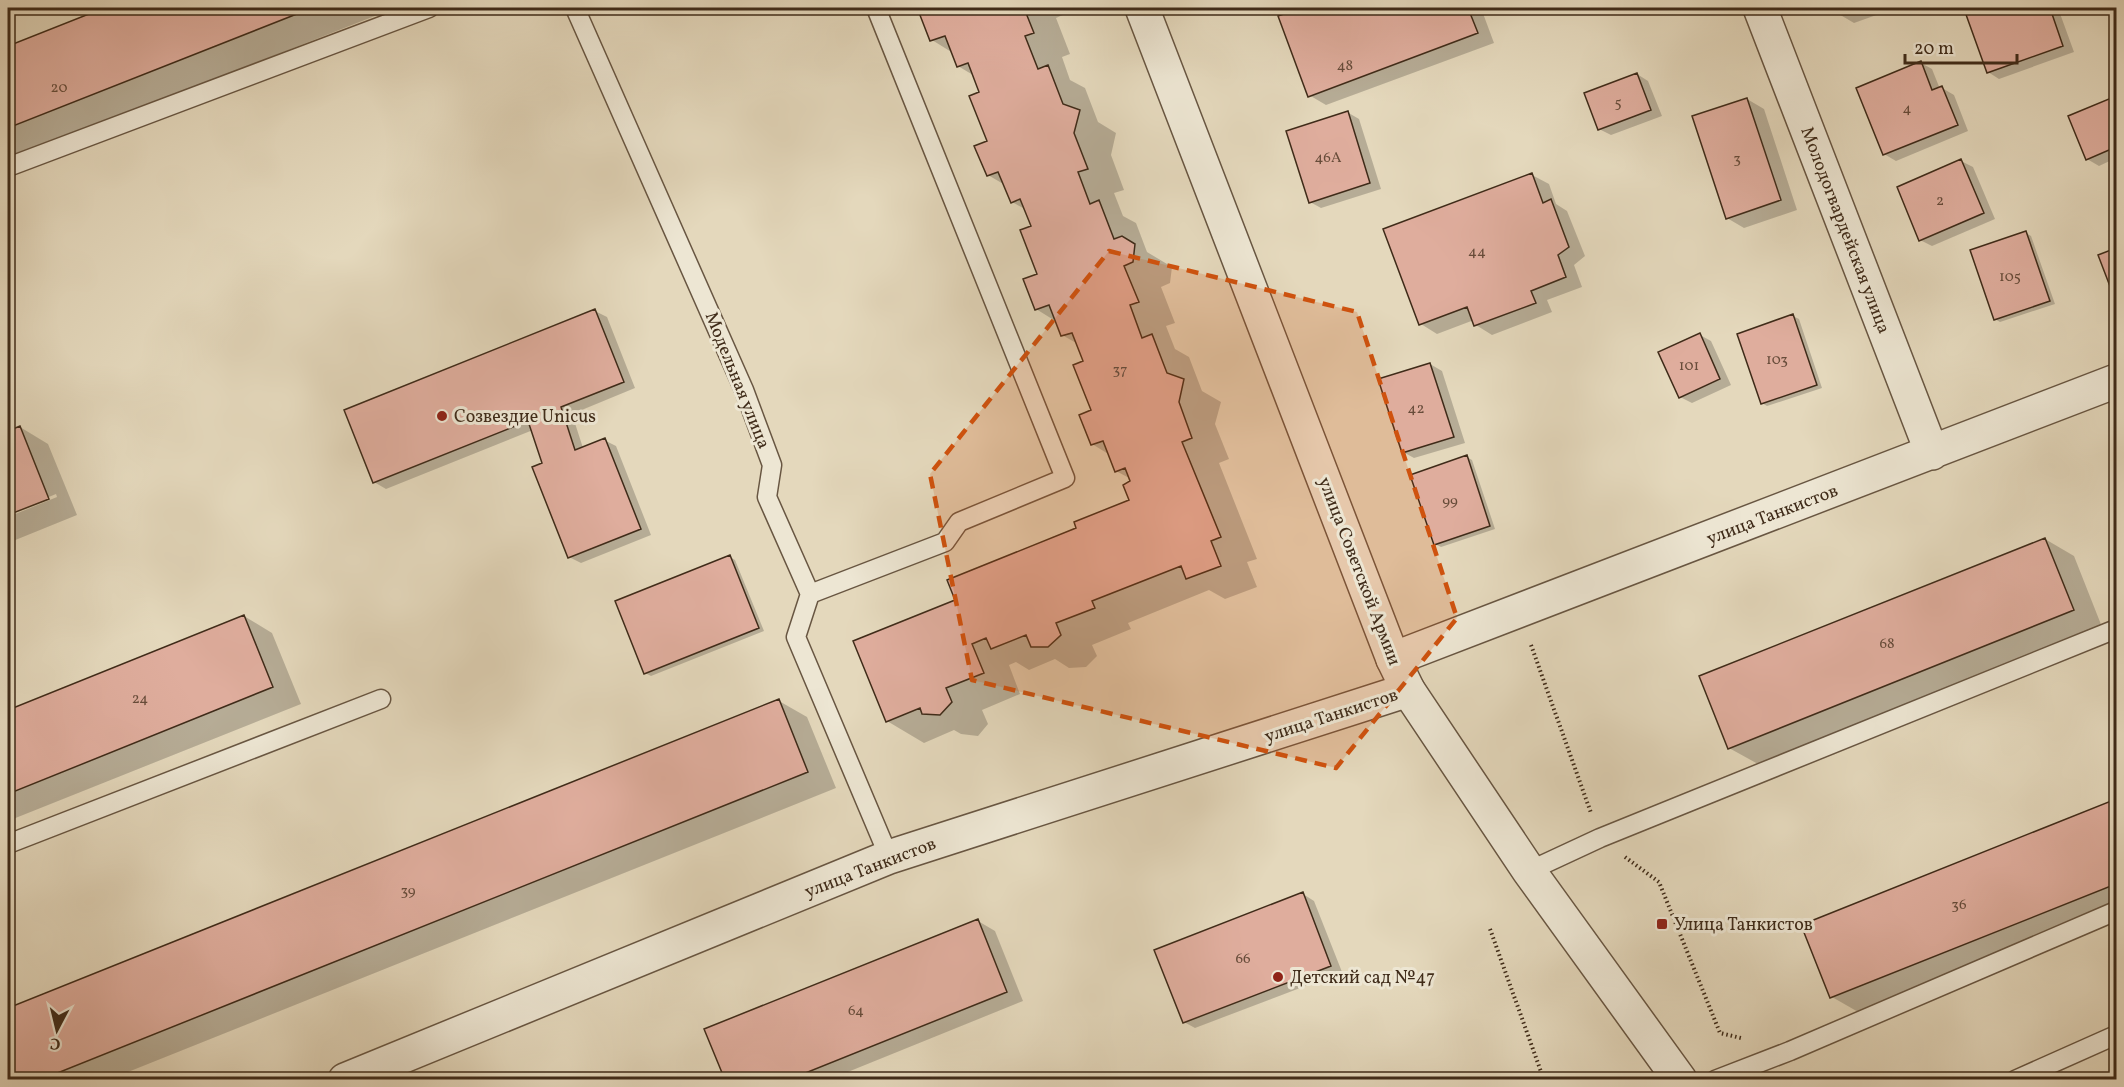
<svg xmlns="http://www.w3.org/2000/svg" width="2124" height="1087" viewBox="0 0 2124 1087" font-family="Vollkorn,serif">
	<rect width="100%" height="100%" fill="#e4d8bc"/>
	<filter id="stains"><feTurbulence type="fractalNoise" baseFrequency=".00333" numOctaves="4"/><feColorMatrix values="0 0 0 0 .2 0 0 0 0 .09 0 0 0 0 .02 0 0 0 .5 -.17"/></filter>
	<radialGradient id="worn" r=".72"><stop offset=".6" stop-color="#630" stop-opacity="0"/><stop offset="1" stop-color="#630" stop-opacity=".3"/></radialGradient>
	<path fill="#0003" d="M 108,8 L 395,8 L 8,160 L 8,48 Z
		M 929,8 L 1066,8 L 1065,14 L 1056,18 L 1070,54 L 1062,57 L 1070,80 L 1085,88 L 1098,122 L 1116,133 L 1111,155 L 1124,190 L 1114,193 L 1123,216 L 1136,223 L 1147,252 L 1172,267 L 1170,283 L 1161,287 L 1175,323 L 1166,326 L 1175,349 L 1189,357 L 1202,391 L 1221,402 L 1215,424 L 1229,459 L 1219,463 L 1257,559 L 1247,562 L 1257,587 L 1225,599 L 1209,590 L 1128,623 L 1131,629 L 1092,645 L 1097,656 L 1086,667 L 1069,668 L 1055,659 L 1029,670 L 1016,662 L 1009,665 L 1020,694 L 982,710 L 988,724 L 978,736 L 961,734 L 954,730 L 924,743 L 887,721 L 957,601 L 1078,529 L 1131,501 L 1132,482 L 1131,479 L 1116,471 L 1110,455 L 1092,444 L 1093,411 L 1085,362 L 1078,344 L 1062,335 L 1057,322 L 1036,309 L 1039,275 L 1033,227 L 1025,209 L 1012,202 L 1005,185 L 988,175 L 989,142 L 981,93 L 973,75 L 958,66 L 953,53 L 932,40 L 920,11 Z
		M 1306,8 L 1481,8 L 1494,43 L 1326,105 L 1309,95 L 1280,17 Z
		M 1835,8 L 1896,8 L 1854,23 L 1837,13 Z
		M 1972,8 L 2058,8 L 2074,52 L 1999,79 L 1988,72 L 1966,10 Z
		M 1921,63 L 1932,69 L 1940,89 L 1942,88 L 1954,95 L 1968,131 L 1896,161 L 1884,154 Z
		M 1637,74 L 1648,81 L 1662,116 L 1611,135 L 1599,129 Z
		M 2116,97 L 2116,158 L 2099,166 L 2087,159 L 2070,116 Z
		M 1747,99 L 1764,109 L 1797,210 L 1744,228 L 1727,218 Z
		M 1347,112 L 1359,119 L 1381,189 L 1321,208 L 1310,202 Z
		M 1961,161 L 1973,167 L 1995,219 L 1932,246 L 1920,240 Z
		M 1532,175 L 1549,184 L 1556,204 L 1567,211 L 1585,256 L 1574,265 L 1582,287 L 1547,300 L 1552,312 L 1492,335 L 1476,325 L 1474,320 L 1437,334 L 1421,324 Z
		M 2026,233 L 2031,236 L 2055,304 L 2000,322 L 1995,319 Z
		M 2116,250 L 2116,298 L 2100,256 Z
		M 595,311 L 607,317 L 635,388 L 572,414 L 583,448 L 604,440 L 616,446 L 651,535 L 581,563 L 569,557 L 533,430 L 386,489 L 374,482 Z
		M 1793,316 L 1799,319 L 1822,388 L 1767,406 L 1762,403 Z
		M 1700,335 L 1711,341 L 1731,385 L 1692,403 L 1680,397 Z
		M 1430,364 L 1442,371 L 1465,443 L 1414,458 L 1403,452 Z
		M 20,427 L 48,444 L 77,515 L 8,543 L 8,517 L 57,497 L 56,494 L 8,514 L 8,432 Z
		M 1467,457 L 1472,460 L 1495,529 L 1441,547 L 1435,544 Z
		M 2045,539 L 2074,556 L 2102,627 L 1758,764 L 1729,748 Z
		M 730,557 L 735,560 L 764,631 L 651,676 L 645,673 Z
		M 244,616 L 272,633 L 301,704 L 8,821 L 8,711 Z
		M 779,701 L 807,717 L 836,788 L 108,1080 L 8,1080 L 8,1010 Z
		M 2116,801 L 2116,911 L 1860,1013 L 1832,997 L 1803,926 Z
		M 1303,894 L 1314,901 L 1342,972 L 1195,1028 L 1184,1022 Z
		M 978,921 L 995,931 L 1023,1001 L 828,1080 L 726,1080 Z"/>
	<path fill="#dfad9d" stroke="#3f2b19" stroke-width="1.5" d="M 104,8 L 312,8 L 8,128 L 8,46 Z
		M 924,8 L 1024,8 L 1034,33 L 1025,36 L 1038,69 L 1048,65 L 1063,104 L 1080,110 L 1074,133 L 1088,169 L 1078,172 L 1090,204 L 1099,200 L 1114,239 L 1122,236 L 1135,244 L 1133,262 L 1124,266 L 1139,302 L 1130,305 L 1142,338 L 1152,334 L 1167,373 L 1184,379 L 1179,402 L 1192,438 L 1182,442 L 1221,537 L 1211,541 L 1221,566 L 1186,579 L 1181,566 L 1092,601 L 1095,608 L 1056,623 L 1061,635 L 1048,647 L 1031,647 L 1026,635 L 991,649 L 986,638 L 972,644 L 984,673 L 946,688 L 952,702 L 940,715 L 922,714 L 920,708 L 886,722 L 853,641 L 955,600 L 947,580 L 1076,528 L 1074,522 L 1129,500 L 1123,485 L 1130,481 L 1125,468 L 1115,472 L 1103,441 L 1091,445 L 1079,415 L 1091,410 L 1073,365 L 1083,361 L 1072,333 L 1061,336 L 1049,305 L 1035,310 L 1023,279 L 1037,274 L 1020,230 L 1031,226 L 1020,199 L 1011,203 L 998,172 L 987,176 L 974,146 L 987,141 L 969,96 L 979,92 L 968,63 L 957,67 L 945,36 L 930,41 L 918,10 Z
		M 1301,8 L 1468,8 L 1478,33 L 1308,97 L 1278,16 Z
		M 1833,8 L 1854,8 L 1836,14 Z
		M 1967,8 L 2050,8 L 2063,46 L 1987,73 L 1964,9 Z
		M 1921,61 L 1932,90 L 1942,86 L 1958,125 L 1883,155 L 1856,88 Z
		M 1637,73 L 1651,110 L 1598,130 L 1584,93 Z
		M 2116,96 L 2116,147 L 2086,160 L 2068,116 Z
		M 1747,98 L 1781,200 L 1726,219 L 1692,116 Z
		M 1348,111 L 1370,183 L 1309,203 L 1286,131 Z
		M 1961,159 L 1984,213 L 1919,241 L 1897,187 Z
		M 1532,173 L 1543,203 L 1551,199 L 1569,247 L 1558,255 L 1566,277 L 1531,291 L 1536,303 L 1474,326 L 1467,307 L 1419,325 L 1383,229 Z
		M 2026,231 L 2050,301 L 1994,320 L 1970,250 Z
		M 2116,248 L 2116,302 L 2098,255 Z
		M 595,309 L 624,382 L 561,407 L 575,450 L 605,438 L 641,529 L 568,558 L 532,467 L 542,463 L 528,421 L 373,483 L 344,410 Z
		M 1793,314 L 1817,385 L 1761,404 L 1737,334 Z
		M 1700,333 L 1720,379 L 1679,398 L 1658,352 Z
		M 1430,363 L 1454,437 L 1402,453 L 1378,379 Z
		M 20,426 L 49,499 L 8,515 L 8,431 Z
		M 1467,455 L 1490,526 L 1434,545 L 1410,475 Z
		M 2045,538 L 2074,610 L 1728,749 L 1699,676 Z
		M 730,555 L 759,628 L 644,674 L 615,601 Z
		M 244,615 L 273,687 L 8,794 L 8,710 Z
		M 779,699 L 808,772 L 40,1080 L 8,1080 L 8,1008 Z
		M 2116,799 L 2116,884 L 1830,998 L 1801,925 Z
		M 1303,892 L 1331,966 L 1183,1023 L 1154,950 Z
		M 978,919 L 1007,992 L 788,1080 L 725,1080 L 704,1029 Z"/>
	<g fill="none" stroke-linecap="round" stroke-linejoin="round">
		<defs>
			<path id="service" d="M 575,8 L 744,390 L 772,465 L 767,497 L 810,594 L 796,637 L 889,857
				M 8,167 L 429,8
				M 810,594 L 945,542 L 959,522 L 1065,478 L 876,8
				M 8,844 L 381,699
				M 1529,871 L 1600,838 L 2116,629
				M 1715,1080 L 1790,1051 L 2116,911
				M 2015,1080 L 2116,1035"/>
			<path id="minor" d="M 1760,8 L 1932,453
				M 1393,659 L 2116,381
				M 345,1080 L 889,857 L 1408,690"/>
			<path id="tertiary" d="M 1142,8 L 1393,659 L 1408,690 L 1529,871 L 1680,1080"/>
		</defs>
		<use href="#service" stroke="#685642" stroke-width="21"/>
		<use href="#minor" stroke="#685642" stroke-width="36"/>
		<use href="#tertiary" stroke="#685642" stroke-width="36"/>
		<path stroke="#3f2b19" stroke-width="4" stroke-dasharray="1.5 3" stroke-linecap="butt" d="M 1531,645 L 1591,813
			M 1625,857 L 1659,882 L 1720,1033 L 1741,1038
			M 1490,929 L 1544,1080"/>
		<use href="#service" stroke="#ede6d3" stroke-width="18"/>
		<use href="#minor" stroke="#ede6d3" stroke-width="33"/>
		<use href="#tertiary" stroke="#ede6d3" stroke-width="33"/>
	</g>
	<path fill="#cf520e" fill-opacity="0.2" stroke="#cf520e" stroke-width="4.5" stroke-dasharray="12 8" stroke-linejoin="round" d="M 1109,251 L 1357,312 L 1457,618 L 1336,768 L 972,680 L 930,474 Z"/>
	<g fill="#8f2418" stroke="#ede6d3" stroke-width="2">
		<circle cx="442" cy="416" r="6"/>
		<rect x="1656" y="918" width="12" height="12" rx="3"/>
		<circle cx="1278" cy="977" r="6"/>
	</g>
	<g text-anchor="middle" stroke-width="6" stroke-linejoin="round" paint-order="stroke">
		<g font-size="15" fill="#674c3a">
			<text x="1345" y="70">48</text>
			<text x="59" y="92">20</text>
			<text x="1618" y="107">5</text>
			<text x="1907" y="113">4</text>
			<text x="1328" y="162">46А</text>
			<text x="1737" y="163">3</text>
			<text x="1940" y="205">2</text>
			<text x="1477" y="256">44</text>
			<text x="2010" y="281">105</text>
			<text x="1777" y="364">103</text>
			<text x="1689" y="370">101</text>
			<text x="1120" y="374">37</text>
			<text x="1416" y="413">42</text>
			<text x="1450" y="505">99</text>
			<text x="1887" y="648">68</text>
			<text x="140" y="703">24</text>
			<text x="408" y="895">39</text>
			<text x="1959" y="909">36</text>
			<text x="1243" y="963">66</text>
			<text x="856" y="1015">64</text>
		</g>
		<g font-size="18" fill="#3f2b19" stroke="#ede6d3">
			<text transform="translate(1846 230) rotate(69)" y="6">Молодогвардейская улица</text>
			<text transform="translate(738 380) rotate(68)" y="6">Модельная улица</text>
			<text transform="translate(1772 514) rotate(-21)" y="6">улица Танкистов</text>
			<text transform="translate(1360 571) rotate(69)" y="6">улица Советской Армии</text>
			<text transform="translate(1331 715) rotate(-18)" y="6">улица Танкистов</text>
			<text transform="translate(870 867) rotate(-21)" y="6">улица Танкистов</text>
		</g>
		<g font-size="18" fill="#3f2b19" stroke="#ede6d3" text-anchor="start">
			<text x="454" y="422">Созвездие Unicus</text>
			<text x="1674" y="930">Улица Танкистов</text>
			<text x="1290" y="983">Детский сад №47</text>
		</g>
	</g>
	<rect width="2124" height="1087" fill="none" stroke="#e4d8bc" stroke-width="30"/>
	<rect x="9" y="9" width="2106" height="1069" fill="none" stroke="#3f2b19" stroke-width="3"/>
	<rect x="15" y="15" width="2094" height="1057" fill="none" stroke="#3f2b19" stroke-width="1.5"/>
	<g transform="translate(57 1030) rotate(187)" stroke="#ede6d3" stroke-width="4.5" paint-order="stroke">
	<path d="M0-4.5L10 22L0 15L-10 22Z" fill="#3f2b19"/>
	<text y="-9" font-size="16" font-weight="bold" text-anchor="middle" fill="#3f2b19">С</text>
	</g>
	<path d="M1905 54v9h112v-9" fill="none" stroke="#3f2b19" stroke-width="3"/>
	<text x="1914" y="54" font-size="18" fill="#3f2b19" stroke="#ede6d3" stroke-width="4.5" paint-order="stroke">20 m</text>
	<rect width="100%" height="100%" filter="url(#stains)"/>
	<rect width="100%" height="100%" fill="url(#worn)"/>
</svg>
